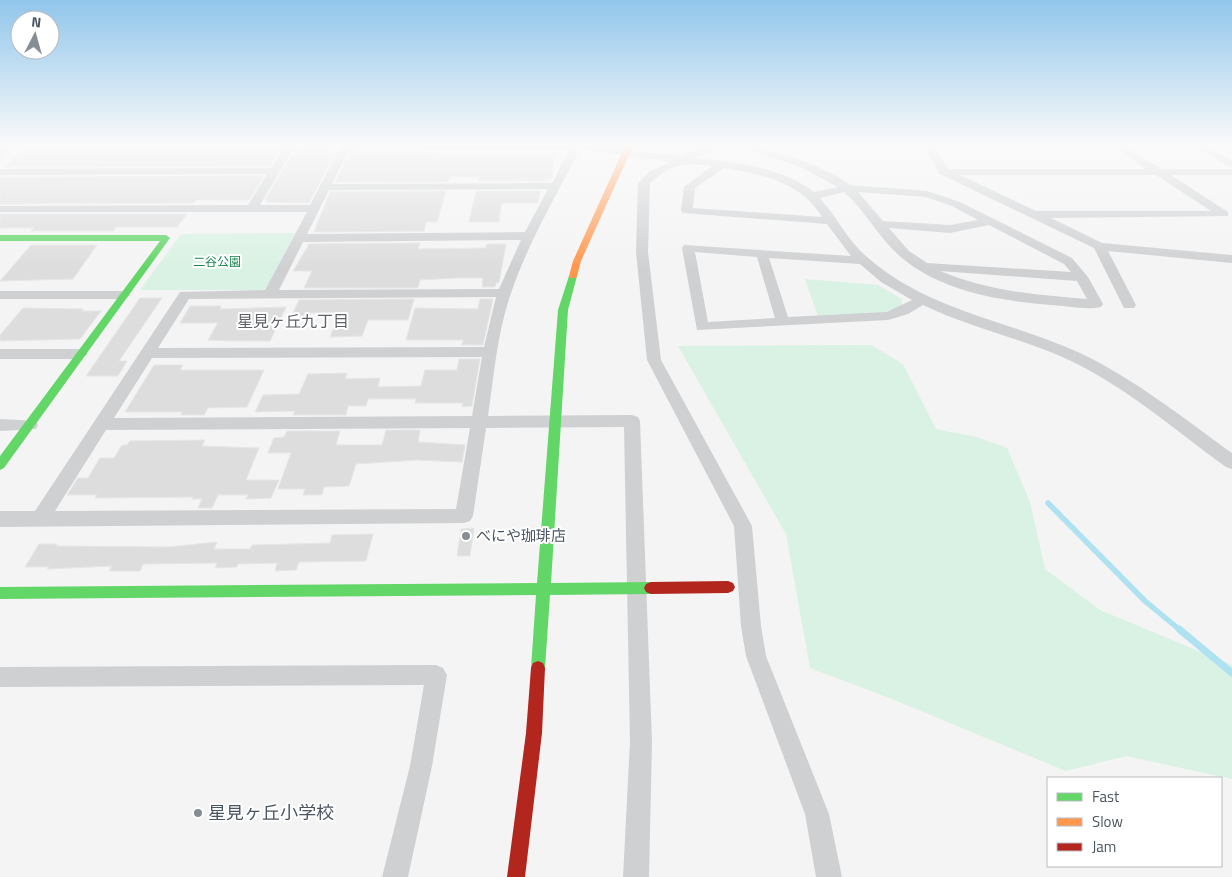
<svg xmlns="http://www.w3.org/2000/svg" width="1232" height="877" viewBox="0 0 1232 877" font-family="'Titillium Web','Noto Sans JP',sans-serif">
	<rect width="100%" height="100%" fill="#f4f4f4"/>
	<path fill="#d9f2e3" d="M 295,233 L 266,288 L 262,290 L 140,290 L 181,234 Z
		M 805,279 L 878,285 L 902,299 L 902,307 L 885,314 L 818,316 Z
		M 871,345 L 903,364 L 936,429 L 977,437 L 1007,448 L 1030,502 L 1045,569 L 1100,610 L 1232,665 L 1232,779 L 1126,756 L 1066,771 L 887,697 L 810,668 L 786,534 L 678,346 Z"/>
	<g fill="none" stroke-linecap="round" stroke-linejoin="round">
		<path stroke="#aee2f0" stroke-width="5.5" d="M 1048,503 L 1145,601 L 1180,630"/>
		<path stroke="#aee2f0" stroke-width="7" d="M 1179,629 L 1232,673"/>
	</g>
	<path fill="#ddddde" stroke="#e5e6e7" d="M 300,146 L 334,146 L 331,151 L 336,152 L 309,203 L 267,202 L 265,200 L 296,148 Z
		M 152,147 L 282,148 L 270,166 L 4,167 L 25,149 Z
		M 350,152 L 417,152 L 443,154 L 442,156 L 554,155 L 552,178 L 545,179 L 545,181 L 478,181 L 479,177 L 450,177 L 448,182 L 335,182 Z
		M 264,176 L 249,200 L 197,200 L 194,203 L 0,204 L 0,177 Z
		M 446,191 L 437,222 L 426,222 L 424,231 L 314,232 L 330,192 Z
		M 476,191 L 540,191 L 538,203 L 504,203 L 501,205 L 499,222 L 469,222 Z
		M 0,214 L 187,214 L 177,227 L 116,227 L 113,231 L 31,231 L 34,228 L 0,228 Z
		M 420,243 L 418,249 L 486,248 L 487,244 L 506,244 L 499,283 L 496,283 L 495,287 L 482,287 L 483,278 L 456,278 L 420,280 L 418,288 L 304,288 L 312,271 L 293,271 L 309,244 Z
		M 31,245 L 97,245 L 73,279 L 0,281 Z
		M 140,298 L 162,298 L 119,361 L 127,361 L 118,376 L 86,376 Z
		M 414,299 L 408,320 L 368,320 L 362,336 L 330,337 L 339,313 L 311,313 L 309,317 L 291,317 L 299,300 Z
		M 480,299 L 493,299 L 483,345 L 462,345 L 463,340 L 406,340 L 415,308 L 478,309 Z
		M 190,306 L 221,306 L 220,309 L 286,307 L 270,341 L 230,341 L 208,340 L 218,323 L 180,323 Z
		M 23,308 L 83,309 L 82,311 L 101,311 L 80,339 L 0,341 L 0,335 Z
		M 459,359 L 480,359 L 472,406 L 462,407 L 463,403 L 415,403 L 416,399 L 368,399 L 366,406 L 348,406 L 346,415 L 293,415 L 295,411 L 255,412 L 263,395 L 299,394 L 308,374 L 347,373 L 345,379 L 380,378 L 378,387 L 421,386 L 425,370 L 457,370 Z
		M 154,365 L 183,365 L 180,370 L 264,370 L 247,407 L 208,408 L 204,415 L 181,415 L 182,412 L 125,412 Z
		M 386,430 L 420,430 L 418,442 L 465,445 L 462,462 L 417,460 L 356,464 L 349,486 L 324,487 L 322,495 L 303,495 L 305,489 L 278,489 L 291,453 L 268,453 L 274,438 L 284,437 L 287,431 L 340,431 L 336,445 L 382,445 Z
		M 205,440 L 202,446 L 259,448 L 246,480 L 279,480 L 271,498 L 246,499 L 248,495 L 218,495 L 212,508 L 198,508 L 202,499 L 192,499 L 193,497 L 95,498 L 97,495 L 67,495 L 78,478 L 88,478 L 100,458 L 114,458 L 122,445 L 127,445 L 130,441 Z
		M 474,528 L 470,556 L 457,556 L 461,529 Z
		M 373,534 L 366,561 L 299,562 L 296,570 L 275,571 L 277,563 L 238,564 L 237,567 L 215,568 L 217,563 L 143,564 L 140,571 L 109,571 L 112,566 L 47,569 L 49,567 L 25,567 L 39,544 L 57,544 L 56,546 L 168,547 L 217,542 L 214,549 L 250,549 L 252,545 L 330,543 L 332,535 Z"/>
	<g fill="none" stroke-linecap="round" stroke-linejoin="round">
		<path fill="#ced0d2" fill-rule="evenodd" d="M 5,146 L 18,146 L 0,155 L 0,148 Z
			M 285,146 L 295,146 L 260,205 L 310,205 L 341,146 L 603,146 L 626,148 L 631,151 L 681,156 L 705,146 L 717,146 L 695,158 C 736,162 781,167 814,192 L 838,187 L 800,167 L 739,146 L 753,146 L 807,162 L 835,175 L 850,185 L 927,191 L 960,202 L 1072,258 L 1088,277 L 1103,304 L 1101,307 C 1089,310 1075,307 1063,306 C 1008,302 945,294 902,258 C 879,239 866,211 844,192 L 820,198 C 837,217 847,240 867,257 C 928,311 1008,320 1080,353 C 1135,379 1183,418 1232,453 L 1232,469 L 1226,467 C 1175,430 1126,387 1069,360 C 1022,338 970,328 923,305 L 908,314 L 888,320 L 697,330 L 682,248 L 684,245 L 851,256 L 827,224 L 683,213 L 681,211 L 684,187 L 712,166 C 685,163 670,163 650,184 L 648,252 L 661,360 L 752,526 L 761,626 L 766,656 L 829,814 L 842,877 L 816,877 L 805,814 L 746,656 L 741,626 L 734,526 L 647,360 L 636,252 L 638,183 L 650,171 L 670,162 L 580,149 C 556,196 528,243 511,293 C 497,333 494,375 488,416 L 632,415 L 638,417 L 640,421 L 652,742 L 649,877 L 623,877 L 630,742 L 624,427 L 486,428 L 473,516 L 470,521 L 464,523 L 0,527 L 0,511 L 35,511 L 180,292 L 265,290 L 307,212 L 0,212 L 0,206 L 248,205 L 267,174 L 0,175 L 0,169 L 271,168 ZM 570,149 L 552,183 L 332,184 L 349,150 ZM 724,168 C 762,174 801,182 822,217 L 693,208 L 695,188 ZM 548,189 L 525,232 L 307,234 L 329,190 ZM 858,192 L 926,197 L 952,206 L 978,220 L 950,225 L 883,221 ZM 989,225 L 1064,264 L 1071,272 L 927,263 L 909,251 L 889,228 L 950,233 ZM 521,240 L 499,289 L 279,290 L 303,242 ZM 695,252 L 757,257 L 775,318 L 708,322 ZM 769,258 L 860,264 L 881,282 L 912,300 L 887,312 L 788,317 ZM 940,271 L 1077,281 L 1087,299 C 1036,295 988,291 940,271 ZM 496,297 L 484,347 L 158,348 L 189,299 ZM 482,357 L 472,416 L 114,418 L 152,358 ZM 470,428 L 456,509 L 55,511 L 106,430 Z
			M 924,146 L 934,146 L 948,169 L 1146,169 L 1113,146 L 1124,146 L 1161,169 L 1232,169 L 1232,175 L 1171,175 L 1228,212 L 1228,216 L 1051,218 L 1102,243 L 1232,255 L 1232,263 L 1108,251 L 1136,305 L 1134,308 L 1124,308 L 1094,248 L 940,174 ZM 960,175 L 1156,175 L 1211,211 L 1036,211 Z
			M 1194,146 L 1206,146 L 1232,161 L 1232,168 Z
			M 0,291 L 124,291 L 131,295 L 124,299 L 0,299 Z
			M 0,349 L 81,349 L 88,354 L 81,359 L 0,359 Z
			M 0,419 L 36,421 L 38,425 L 36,429 L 0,431 Z
			M 436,665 L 443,668 L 447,675 L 432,766 L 408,877 L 382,877 L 410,766 L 424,685 L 0,687 L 0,667 Z"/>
		<path fill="#63d668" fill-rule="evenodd" d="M 0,235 L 166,235 L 170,238 L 4,468 L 0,470 L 0,456 L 160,241 L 0,241 Z
			M 573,273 L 577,276 L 568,310 L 551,583 L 651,582 L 656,584 L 658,588 L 656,592 L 651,594 L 550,595 L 545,668 L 543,673 L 538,675 L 533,673 L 531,668 L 536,595 L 0,599 L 0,587 L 537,583 L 558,310 L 569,276 Z"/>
		<path fill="#ff974d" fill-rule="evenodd" d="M 625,146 L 633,146 L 581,261 L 577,276 L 576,278 L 570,278 L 569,276 L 573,261 Z"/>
		<path fill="#b3261e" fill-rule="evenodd" d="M 728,581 L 733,583 L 735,587 L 733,591 L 728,593 L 651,594 L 646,592 L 644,588 L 646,584 L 651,582 Z
			M 538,661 L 543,663 L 545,668 L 542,733 L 525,877 L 507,877 L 526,733 L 531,668 L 533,663 Z"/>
	</g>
	<linearGradient id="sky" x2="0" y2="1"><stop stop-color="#91c6eb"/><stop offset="0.54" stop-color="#fafafa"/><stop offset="1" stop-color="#fafafa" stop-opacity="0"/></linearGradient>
	<rect width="1232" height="268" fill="url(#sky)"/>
	<g fill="#868d94" stroke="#fff" stroke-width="2">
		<circle cx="466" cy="536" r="5"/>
		<circle cx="198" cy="813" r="5"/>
	</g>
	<g text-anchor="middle" stroke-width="4" stroke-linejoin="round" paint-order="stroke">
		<g font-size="12" fill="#17864f" stroke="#fff">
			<text x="217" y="266">二谷公園</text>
		</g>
		<g font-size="15" fill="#4a5661" stroke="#fff" text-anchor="start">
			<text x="476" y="541">べにや珈琲店</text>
		</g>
		<g font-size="16" fill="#5f6368" stroke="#fff">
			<text x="293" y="327">星見ヶ丘九丁目</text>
		</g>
		<g font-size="18" fill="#4a5661" stroke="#fff" text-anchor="start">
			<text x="208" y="819">星見ヶ丘小学校</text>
		</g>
	</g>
	<rect x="1047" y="777" width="175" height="90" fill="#ffffff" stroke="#b7bbc0"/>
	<rect x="1057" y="793" width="25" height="8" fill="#63d668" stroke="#b7bbc0"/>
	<text x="1092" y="802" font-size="15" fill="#4a5661">Fast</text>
	<rect x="1057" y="818" width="25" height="8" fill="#ff974d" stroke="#b7bbc0"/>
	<text x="1092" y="827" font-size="15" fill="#4a5661">Slow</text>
	<rect x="1057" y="843" width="25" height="8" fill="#b3261e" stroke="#b7bbc0"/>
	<text x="1092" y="852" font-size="15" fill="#4a5661">Jam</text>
	<g transform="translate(35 35) rotate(6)"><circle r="24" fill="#ffffff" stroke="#b7bbc0"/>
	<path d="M0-4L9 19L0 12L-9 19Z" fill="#868d94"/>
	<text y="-8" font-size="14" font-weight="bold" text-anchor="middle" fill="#4a5661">N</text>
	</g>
</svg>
